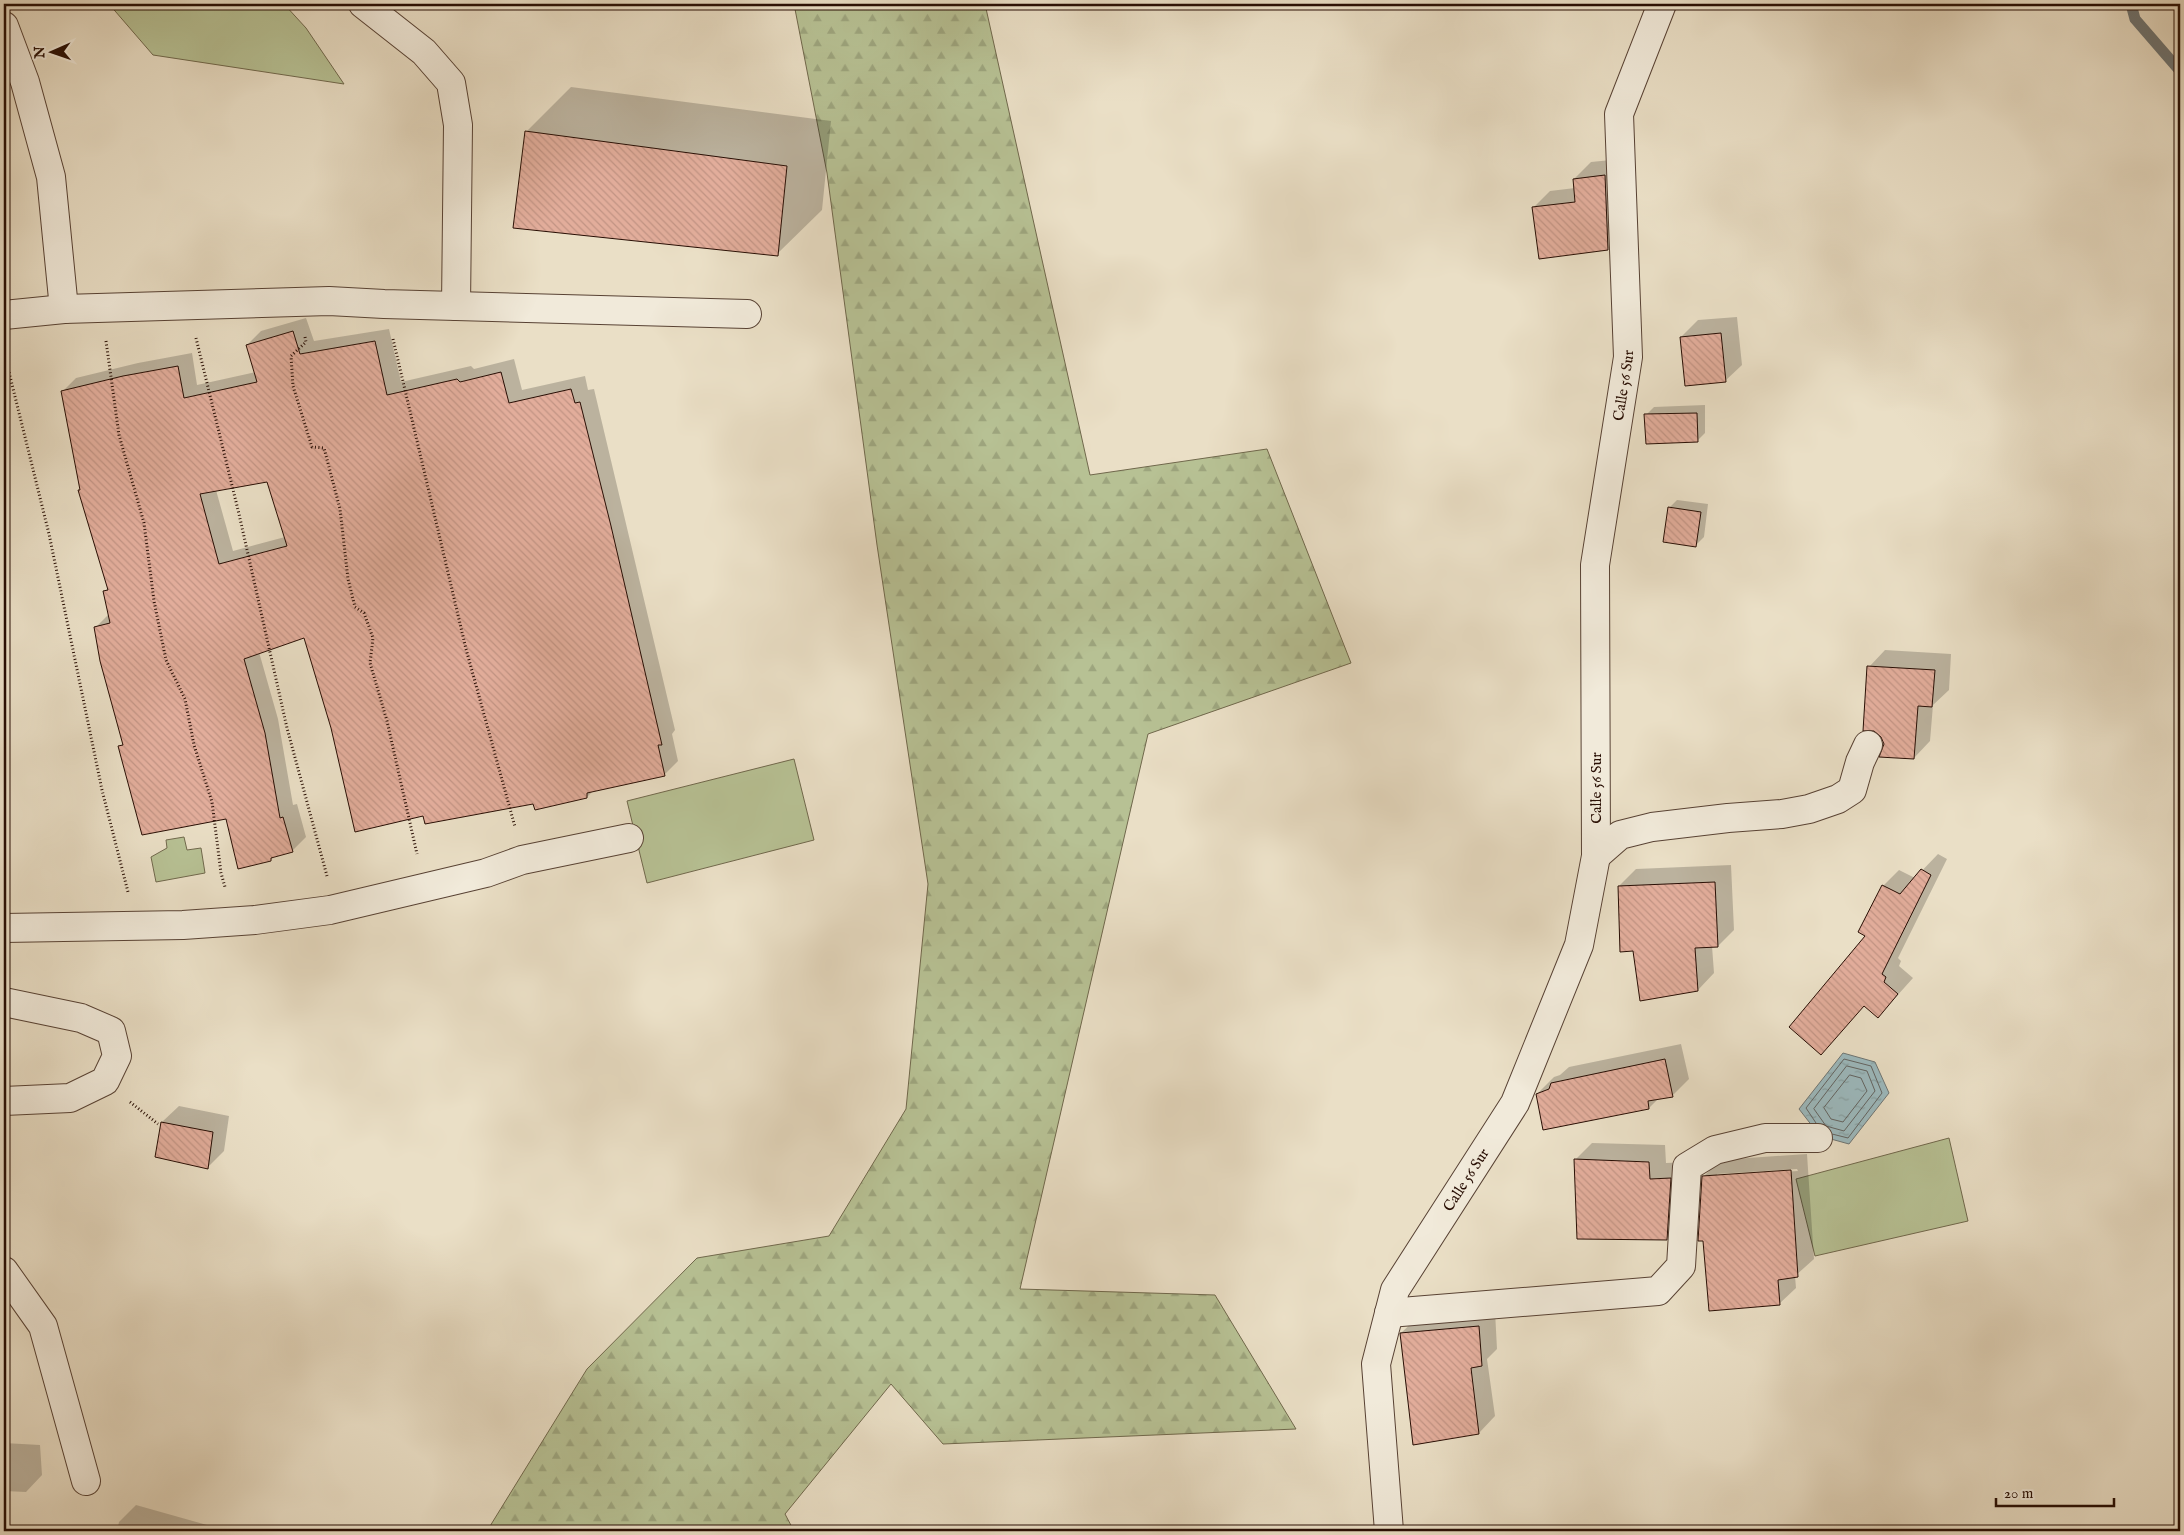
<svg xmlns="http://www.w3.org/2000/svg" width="2184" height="1535" viewBox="0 0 2184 1535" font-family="'IM FELL English',serif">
	<defs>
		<pattern id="forest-firs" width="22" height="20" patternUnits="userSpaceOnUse" patternTransform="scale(1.25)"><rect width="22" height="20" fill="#b7c194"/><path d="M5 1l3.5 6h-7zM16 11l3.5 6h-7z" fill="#9da57e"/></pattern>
		<pattern id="water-ripples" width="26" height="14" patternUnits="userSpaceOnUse" patternTransform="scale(1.25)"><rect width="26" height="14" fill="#9cbabf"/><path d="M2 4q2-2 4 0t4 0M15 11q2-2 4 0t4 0" fill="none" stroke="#869fa2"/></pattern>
		<pattern id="building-back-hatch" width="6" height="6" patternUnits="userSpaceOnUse" patternTransform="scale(1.25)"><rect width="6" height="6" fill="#e2ad9b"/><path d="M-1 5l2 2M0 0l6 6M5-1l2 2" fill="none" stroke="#c29484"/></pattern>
	</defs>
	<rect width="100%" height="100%" fill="#eadfc6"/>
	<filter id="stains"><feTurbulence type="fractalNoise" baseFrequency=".004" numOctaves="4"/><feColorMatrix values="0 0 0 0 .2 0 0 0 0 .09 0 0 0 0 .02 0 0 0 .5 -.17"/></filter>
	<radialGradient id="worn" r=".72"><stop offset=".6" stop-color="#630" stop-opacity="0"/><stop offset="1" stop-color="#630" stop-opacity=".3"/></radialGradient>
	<path fill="#b7c194" stroke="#70684c" d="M 109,4 L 284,4 L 306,28 L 344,84 L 153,55 Z
		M 794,759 L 814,840 L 647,883 L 627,801 Z
		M 184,837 L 187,850 L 201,848 L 205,873 L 156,882 L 151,857 L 167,848 L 166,840 Z
		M 1949,1138 L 1968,1221 L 1815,1256 L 1796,1179 Z"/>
	<path fill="url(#forest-firs)" stroke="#70684c" d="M 794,4 L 985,4 L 1090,475 L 1267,449 L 1351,663 L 1148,734 L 1020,1289 L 1215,1295 L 1296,1429 L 943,1444 L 891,1384 L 785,1514 L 794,1531 L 487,1531 L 587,1369 L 697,1258 L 829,1236 L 906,1109 L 928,884 L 877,545 L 827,173 Z"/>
	<path fill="url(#water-ripples)" stroke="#6e7574" d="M 1843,1053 L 1875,1062 L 1889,1093 L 1849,1144 L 1820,1136 L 1799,1109 Z"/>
	<path fill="#0003" fill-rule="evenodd" d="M 571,87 L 831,121 L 822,210 L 777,254 L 526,132 Z
		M 1621,159 L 1625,232 L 1608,249 L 1533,208 L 1550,191 L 1575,188 L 1574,179 L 1591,162 Z
		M 4,178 L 9,226 L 4,231 Z
		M 1737,317 L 1742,365 L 1725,381 L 1681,337 L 1698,320 Z
		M 306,318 L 314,341 L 389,329 L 401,382 L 471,366 L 474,369 L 514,359 L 522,390 L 585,376 L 588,390 L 594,389 L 675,730 L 672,734 L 678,761 L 664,775 L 594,790 L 587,797 L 424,814 L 332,728 L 305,636 L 259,652 L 278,719 L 293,805 L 297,804 L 306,837 L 292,851 L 274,856 L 271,860 L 227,818 L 120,747 L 124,742 L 95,628 L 109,614 L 105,591 L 108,588 L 79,491 L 81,489 L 62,392 L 76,378 L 138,363 L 192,353 L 197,385 L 256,372 L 247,345 L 261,331 ZM 268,480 L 285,537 L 233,551 L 216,490 Z
		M 1705,405 L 1705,433 L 1697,441 L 1646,415 L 1654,407 Z
		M 1677,500 L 1708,504 L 1704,537 L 1696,545 L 1669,508 Z
		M 1885,650 L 1951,654 L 1949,690 L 1933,705 L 1930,741 L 1914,758 L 1885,744 L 1869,667 Z
		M 1938,854 L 1947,859 L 1898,958 L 1901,961 L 1899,966 L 1913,978 L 1878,1017 L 1867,935 L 1883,886 L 1899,870 L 1915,878 Z
		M 1731,865 L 1734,930 L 1718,946 L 1712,946 L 1714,973 L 1698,990 L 1635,950 L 1619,886 L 1636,869 Z
		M 1681,1044 L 1689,1079 L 1672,1096 L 1659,1098 L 1649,1108 L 1537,1094 L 1554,1077 L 1560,1075 L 1569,1067 Z
		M 179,1106 L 229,1116 L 224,1151 L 208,1167 L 157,1157 L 162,1122 Z
		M 1592,1143 L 1665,1145 L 1666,1163 L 1687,1162 L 1683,1222 L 1666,1239 L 1575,1160 Z
		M 1807,1154 L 1814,1259 L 1795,1276 L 1796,1288 L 1779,1304 L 1703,1177 L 1720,1160 ZM 1797,1169 L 1798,1171 L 1717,1176 L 1717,1174 Z
		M 1495,1311 L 1497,1349 L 1487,1359 L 1495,1416 L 1479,1433 L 1414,1444 L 1401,1333 L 1418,1317 Z
		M 4,1443 L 40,1445 L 42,1475 L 26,1492 L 4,1491 Z
		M 136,1505 L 207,1525 L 205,1531 L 117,1531 L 119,1522 Z"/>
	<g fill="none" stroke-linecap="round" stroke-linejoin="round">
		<path stroke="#626462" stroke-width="1" d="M 1847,1066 L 1867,1071 L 1875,1091 L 1844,1131 L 1826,1126 L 1814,1109 Z
			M 1850,1075 L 1861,1078 L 1867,1091 L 1843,1122 L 1831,1119 L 1824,1108 Z
			M 1816,1123 L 1806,1108 L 1844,1059 L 1871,1066 L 1882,1093 L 1848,1138 L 1832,1134"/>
		<path stroke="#6e7574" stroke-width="11" d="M 2131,4 L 2135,19 L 2180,71"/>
	</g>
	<path fill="url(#building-back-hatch)" stroke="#280e04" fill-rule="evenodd" d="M 525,131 L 787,166 L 778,256 L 513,228 Z
		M 1605,175 L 1608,250 L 1539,259 L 1532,207 L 1575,202 L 1573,179 Z
		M 293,331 L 300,354 L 375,341 L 387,395 L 457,379 L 460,382 L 501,372 L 509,403 L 571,389 L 575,403 L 580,402 L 611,526 L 662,745 L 658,745 L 665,776 L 587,793 L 587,798 L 535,810 L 533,804 L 425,824 L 423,816 L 355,832 L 331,728 L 304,638 L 244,659 L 265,733 L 280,818 L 283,817 L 293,852 L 271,858 L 271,861 L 238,869 L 226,819 L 142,835 L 118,746 L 123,745 L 100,661 L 94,627 L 110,623 L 103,591 L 108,590 L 78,490 L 80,490 L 61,391 L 123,376 L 178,366 L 184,398 L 257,382 L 246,345 ZM 267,482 L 287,546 L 219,564 L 200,494 Z
		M 1721,333 L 1726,382 L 1685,386 L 1680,337 Z
		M 1697,413 L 1698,442 L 1646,444 L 1644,414 Z
		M 1668,507 L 1701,512 L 1696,547 L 1663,542 Z
		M 1867,666 L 1935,670 L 1932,707 L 1918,706 L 1914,759 L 1879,757 L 1884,744 L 1881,737 L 1874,731 L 1863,731 Z
		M 1921,869 L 1931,875 L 1882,974 L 1886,977 L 1884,982 L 1898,994 L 1878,1018 L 1864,1006 L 1821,1055 L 1789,1027 L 1865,936 L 1858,932 L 1882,885 L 1900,894 Z
		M 1715,882 L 1718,947 L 1695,948 L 1698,991 L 1640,1001 L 1633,951 L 1620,952 L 1618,886 Z
		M 1665,1059 L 1673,1097 L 1648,1101 L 1649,1109 L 1543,1130 L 1536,1094 L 1549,1089 L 1551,1083 Z
		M 161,1122 L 213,1132 L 208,1169 L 155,1157 Z
		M 1574,1159 L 1649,1162 L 1650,1179 L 1671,1178 L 1667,1240 L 1577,1239 Z
		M 1791,1170 L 1798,1277 L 1778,1280 L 1780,1305 L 1709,1311 L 1703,1241 L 1698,1241 L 1702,1176 Z
		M 1479,1326 L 1482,1366 L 1471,1368 L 1479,1434 L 1413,1445 L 1400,1333 Z"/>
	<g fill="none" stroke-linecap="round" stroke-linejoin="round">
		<defs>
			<g id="minor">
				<path d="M 363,4 L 424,52 L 451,83 L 458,125 L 456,306"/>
				<path d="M 4,26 L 25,82 L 51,177 L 64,309"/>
				<path d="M 4,315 L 64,309 L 329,301 L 384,304 L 747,314"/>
				<path d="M 1596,856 L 1620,835 L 1652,827 L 1728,818 L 1782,814 L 1809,809 L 1838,799 L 1852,790 L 1860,762 L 1868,745"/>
				<path d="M 4,928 L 183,925 L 255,920 L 330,910 L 486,873 L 522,860 L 629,838"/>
				<path d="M 4,1002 L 81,1018 L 111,1031 L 117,1056 L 105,1081 L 70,1098 L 4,1101"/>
				<path d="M 4,1271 L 43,1326 L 86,1481"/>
				<path d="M 1389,1313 L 1658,1291 L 1681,1266 L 1687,1167 L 1715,1150 L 1765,1138 L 1818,1138"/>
				<path id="s1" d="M 1389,1531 L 1376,1364 L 1395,1290 L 1515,1103 L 1579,945 L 1596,856 L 1595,565 L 1628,357 L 1619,114 L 1662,4"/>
			</g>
		</defs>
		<use href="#minor" stroke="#584234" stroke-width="30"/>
		<path stroke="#280e04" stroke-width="3" stroke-dasharray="1 2.5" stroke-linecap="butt" d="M 305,337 L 306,342 L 291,356 L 293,386 L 312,447 L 324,448 L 340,509 L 348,579 L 355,607 L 364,613 L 373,638 L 370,663 L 387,721 L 417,854
			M 196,338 L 239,514 L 287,728 L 327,876
			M 393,339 L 466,649 L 515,827
			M 106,341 L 119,435 L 144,523 L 154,601 L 166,660 L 185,699 L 194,745 L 212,802 L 221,873 L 225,887
			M 4,352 L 49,534 L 102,790 L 128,892
			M 130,1102 L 158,1124"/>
		<use href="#minor" stroke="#f1eada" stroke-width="28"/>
	</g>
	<g text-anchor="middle" stroke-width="4" stroke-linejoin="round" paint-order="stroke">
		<g font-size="15" fill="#280e04" stroke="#f1eada">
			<text dy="5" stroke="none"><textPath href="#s1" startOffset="1200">Calle 56 Sur</textPath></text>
			<text transform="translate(1596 788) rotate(-90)" y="5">Calle 56 Sur</text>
			<text dy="5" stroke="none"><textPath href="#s1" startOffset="375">Calle 56 Sur</textPath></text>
		</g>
	</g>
	<rect width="2184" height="1535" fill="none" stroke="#eadfc6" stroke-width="20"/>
	<rect x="5" y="5" width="2174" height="1525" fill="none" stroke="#280e04" stroke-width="2.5"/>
	<rect x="10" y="10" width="2164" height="1515" fill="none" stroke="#280e04"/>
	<g transform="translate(52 52) rotate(268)" stroke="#f1eada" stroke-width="4" paint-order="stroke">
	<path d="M0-4L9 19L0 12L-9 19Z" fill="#280e04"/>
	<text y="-8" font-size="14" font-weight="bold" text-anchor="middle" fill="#280e04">N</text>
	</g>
	<path d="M1996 1498v8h118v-8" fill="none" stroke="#280e04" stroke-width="2.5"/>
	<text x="2004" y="1498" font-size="15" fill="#280e04" stroke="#f1eada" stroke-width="4" paint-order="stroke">20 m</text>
	<rect width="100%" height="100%" filter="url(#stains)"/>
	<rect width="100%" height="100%" fill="url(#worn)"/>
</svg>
